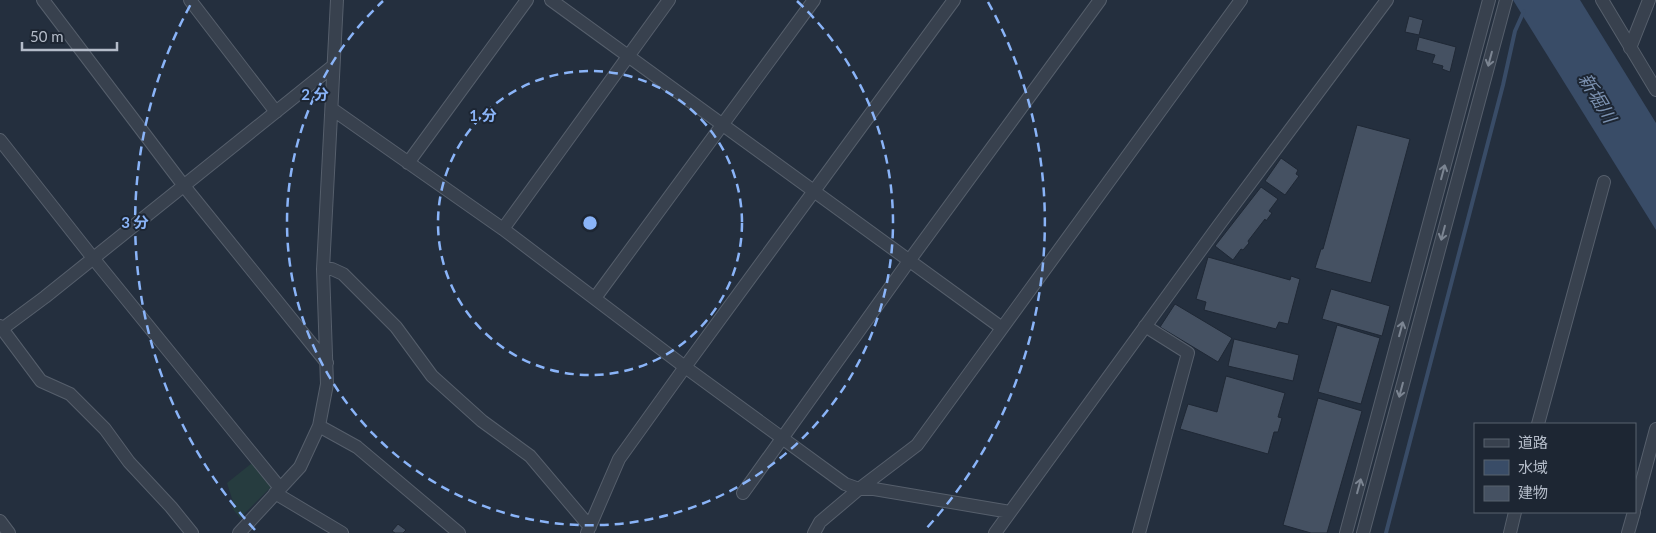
<svg xmlns="http://www.w3.org/2000/svg" width="1656" height="533" viewBox="0 0 1656 533" font-family="Lato,'Noto Sans JP',sans-serif">
	<rect width="100%" height="100%" fill="#242f3e"/>
	<path fill="#263c3f" d="M 252,463 L 271,487 L 240,518 L 232,508 L 234,505 L 227,483 Z"/>
	<path fill="#394c67" d="M 1513,0 L 1580,0 L 1656,123 L 1656,230 Z"/>
	<g fill="none" stroke-linecap="round" stroke-linejoin="round">
		<path stroke="#394c67" stroke-width="4" d="M 1386,533 L 1503,85 L 1515,31 L 1524,11"/>
	</g>
	<path fill="#455162" stroke="#1f2835" d="M 1409,16 L 1423,20 L 1419,35 L 1405,32 Z
		M 1419,37 L 1456,47 L 1450,72 L 1442,69 L 1443,66 L 1432,63 L 1435,55 L 1416,50 Z
		M 1357,125 L 1410,139 L 1371,283 L 1315,268 L 1321,249 L 1323,249 Z
		M 1281,158 L 1298,170 L 1296,174 L 1299,176 L 1285,195 L 1265,181 Z
		M 1261,187 L 1278,199 L 1269,211 L 1272,213 L 1266,221 L 1265,219 L 1248,241 L 1249,243 L 1243,250 L 1241,249 L 1233,260 L 1215,246 Z
		M 1208,257 L 1290,280 L 1291,276 L 1300,279 L 1288,324 L 1279,322 L 1276,329 L 1204,310 L 1206,302 L 1196,299 Z
		M 1331,289 L 1390,306 L 1382,336 L 1322,319 Z
		M 1175,304 L 1232,338 L 1218,362 L 1160,327 Z
		M 1337,325 L 1380,338 L 1361,404 L 1318,392 Z
		M 1234,339 L 1299,355 L 1293,381 L 1228,366 Z
		M 1226,376 L 1285,393 L 1278,417 L 1282,418 L 1278,432 L 1274,432 L 1268,454 L 1180,429 L 1188,404 L 1217,412 Z
		M 1318,398 L 1362,411 L 1327,533 L 1311,533 L 1283,525 Z
		M 398,524 L 406,530 L 403,533 L 395,533 L 392,531 Z"/>
	<g fill="none" stroke-linecap="round" stroke-linejoin="round">
		<defs>
			<path id="minor" d="M 43,0 L 184,186 L 327,363
				M 190,0 L 276,112
				M 551,0 L 1002,328
				M 1602,0 L 1656,90
				M 1630,48 L 1649,0
				M 332,109 L 503,229 L 685,367 L 845,484 L 859,489 L 874,489 L 1010,512
				M 0,140 L 93,258 L 280,488
				M 408,163 L 527,0
				M 503,229 L 669,0
				M 323,269 L 332,269 L 343,274 L 396,327 L 432,376 L 482,421 L 530,456 L 590,527
				M 595,298 L 814,0
				M 0,326 L 41,381 L 70,394 L 105,429 L 129,462 L 171,507 L 192,533
				M 2,329 L 45,297 L 333,66
				M 1538,424 L 1604,182
				M 319,426 L 357,447 L 459,533
				M 275,493 L 342,533
				M 743,493 L 909,261 L 1100,0
				M 1635,507 L 1656,429
				M 0,521 L 9,533
				M 239,533 L 300,467 L 319,426 L 327,384 L 323,269 L 337,0
				M 587,533 L 619,459 L 685,367 L 954,0
				M 814,533 L 820,522 L 859,489 L 917,445 L 1241,0
				M 995,533 L 1219,225 L 1387,0
				M 1139,533 L 1188,353 L 1145,326
				M 1346,533 L 1489,0
				M 1363,533 L 1506,0
				M 1510,533 L 1515,512
				M 1628,533 L 1634,512"/>
		</defs>
		<use href="#minor" stroke="#565f6c" stroke-width="14"/>
		<use href="#minor" stroke="#38414e" stroke-width="12"/>
	</g>
	<defs><path id="oneway-shaft" d="M-6 0H5M1.5-3L5.5 0L1.5 3" fill="none" stroke-width="1.6" stroke-linecap="round" stroke-linejoin="round" transform="scale(1.25)"/></defs>
	<g stroke="#7c8592">
		<use href="#oneway-shaft" transform="translate(1490 59) rotate(105)"/>
		<use href="#oneway-shaft" transform="translate(1443 172) rotate(-75)"/>
		<use href="#oneway-shaft" transform="translate(1443 233) rotate(105)"/>
		<use href="#oneway-shaft" transform="translate(1401 329) rotate(-75)"/>
		<use href="#oneway-shaft" transform="translate(1401 390) rotate(105)"/>
		<use href="#oneway-shaft" transform="translate(1359 486) rotate(-75)"/>
	</g>
	<g fill="none" stroke="#8ab4f8" stroke-width="2.5" stroke-dasharray="9 6">
		<circle cx="590" cy="223" r="152"/>
		<path d="M797 1A303 303 0 1 1 383 1"/>
		<path d="M255 530A455 455 0 0 1 192 2M988 2A455 455 0 0 1 925 530"/>
	</g>
	<g text-anchor="middle" stroke-width="4" stroke-linejoin="round" paint-order="stroke">
		<g font-size="18" font-style="italic" fill="#7c92b1" stroke="#1d2633">
			<text transform="translate(1597 98) rotate(59)" y="6">新堀川</text>
		</g>
	</g>
	<circle cx="590" cy="223" r="8" fill="#8ab4f8" stroke="#1d2633" stroke-width="2.5"/>
	<g font-size="15" text-anchor="middle" font-weight="bold" fill="#8ab4f8" stroke="#1d2633" stroke-width="4" stroke-linejoin="round" paint-order="stroke">
		<text x="315" y="100">2 分</text>
		<text x="483" y="121">1 分</text>
		<text x="135" y="228">3 分</text>
	</g>
	<rect x="1474" y="423" width="162" height="90" fill="#1d2633" stroke="#59626f"/>
	<rect x="1484" y="439" width="25" height="8" fill="#38414e" stroke="#59626f"/>
	<text x="1518" y="448" font-size="15" fill="#b4bcc9">道路</text>
	<rect x="1484" y="460" width="25" height="15" fill="#394c67" stroke="#59626f"/>
	<text x="1518" y="473" font-size="15" fill="#b4bcc9">水域</text>
	<rect x="1484" y="486" width="25" height="15" fill="#455162" stroke="#59626f"/>
	<text x="1518" y="498" font-size="15" fill="#b4bcc9">建物</text>
	<path d="M22 42v8h95v-8" fill="none" stroke="#b4bcc9" stroke-width="2.5"/>
	<text x="30" y="42" font-size="15" fill="#b4bcc9" stroke="#1d2633" stroke-width="4" paint-order="stroke">50 m</text>
</svg>
